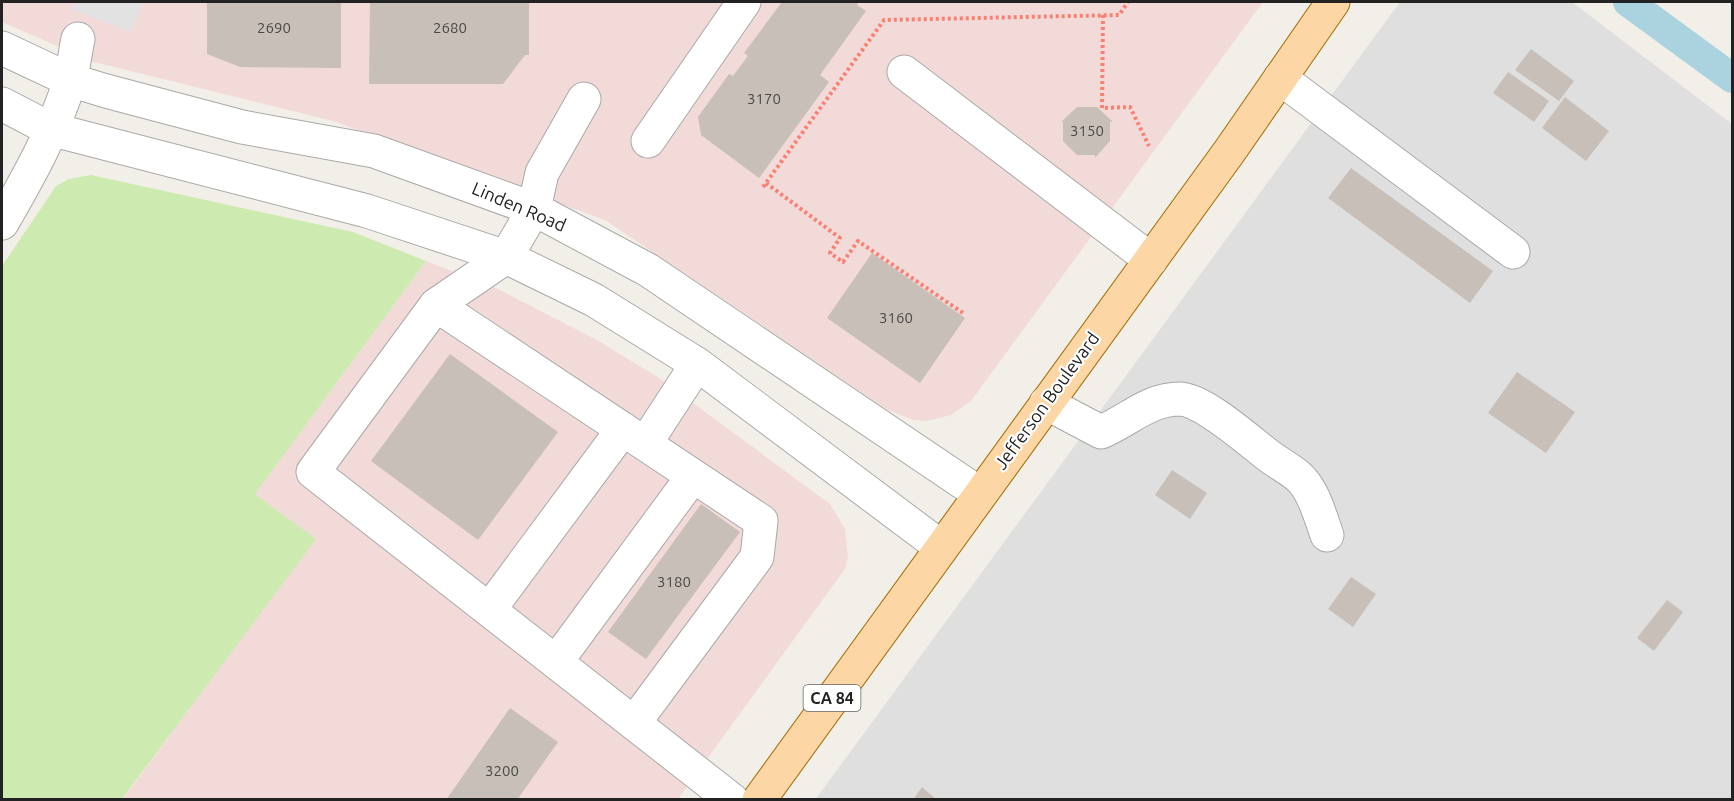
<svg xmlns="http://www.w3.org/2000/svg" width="1734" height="801" viewBox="0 0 1734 801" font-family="Ubuntu,sans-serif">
	<rect width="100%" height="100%" fill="#f2efe9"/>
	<path fill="#e0dfdf" d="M 1400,2 L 1572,2 L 1732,124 L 1732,799 L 815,800 Z"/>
	<path fill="#f2dad9" d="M 2,2 L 1263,2 L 971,401 L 951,415 L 927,421 L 913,420 L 886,409 L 605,220 L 333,121 L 94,62 L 2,22 Z
		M 426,261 L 498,289 L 597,340 L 659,378 L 830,504 L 845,529 L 848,556 L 845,569 L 678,799 L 122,800 L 315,539 L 254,495 Z"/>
	<path fill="#cdebb0" d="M 91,175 L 353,232 L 426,261 L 255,494 L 316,539 L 122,799 L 2,799 L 2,266 L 56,186 L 69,179 Z"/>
	<path fill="#e2e2e2" d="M 75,2 L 143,2 L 130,32 L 72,9 Z"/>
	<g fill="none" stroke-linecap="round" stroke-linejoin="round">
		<path stroke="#aad3df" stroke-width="30" d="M 1628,2 L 1732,78"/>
	</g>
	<path fill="#c7bfb8" d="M 207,2 L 341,2 L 341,68 L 240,67 L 207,54 Z
		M 370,2 L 529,2 L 529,55 L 525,55 L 503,84 L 369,84 Z
		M 782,2 L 859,2 L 857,5 L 866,11 L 820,75 L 829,82 L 759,178 L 701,135 L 698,117 L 729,74 L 733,76 L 748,56 L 744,53 Z
		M 1531,49 L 1574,81 L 1559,101 L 1515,70 Z
		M 1508,72 L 1549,101 L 1534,122 L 1493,93 Z
		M 1565,97 L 1609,131 L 1586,161 L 1542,128 Z
		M 1077,107 L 1097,107 L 1113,122 L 1110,122 L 1110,141 L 1095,158 L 1095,155 L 1077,155 L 1063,141 L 1063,122 L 1061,122 Z
		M 1351,168 L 1493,271 L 1470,303 L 1328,198 Z
		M 872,253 L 965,318 L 920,383 L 827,318 Z
		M 450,354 L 558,432 L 478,540 L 371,461 Z
		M 1517,372 L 1575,412 L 1546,453 L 1488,413 Z
		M 1172,470 L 1207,493 L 1190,519 L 1155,495 Z
		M 701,504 L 740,532 L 646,659 L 608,632 Z
		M 1351,577 L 1376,594 L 1353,627 L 1328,609 Z
		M 1667,600 L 1683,612 L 1654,651 L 1637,638 Z
		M 510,708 L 558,742 L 517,800 L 446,800 Z
		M 922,787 L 937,800 L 913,800 Z"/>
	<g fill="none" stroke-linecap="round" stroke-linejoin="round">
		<defs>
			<path id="minor" d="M 2,48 L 70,80 L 106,91 L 242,127 L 374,151 L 534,209 L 648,270 L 980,494
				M 904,72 L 1151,260
				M 1280,78 L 1513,252
				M 584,99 L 542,173 L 534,209 L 506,257 L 436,305 L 313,472 L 732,800
				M 2,104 L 50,129 L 367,211 L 506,257 L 594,300 L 697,364 L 941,547
				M 648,141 L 744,2
				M 2,223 C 28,178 55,130 70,80 C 74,67 75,52 78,39
				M 436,305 L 761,521 L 757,557 L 634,723
				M 1046,403 L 1101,432 C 1128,421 1148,399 1180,399 C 1204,400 1249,441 1269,456 C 1278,463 1290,469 1299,477 C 1314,491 1320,516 1327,535
				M 645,444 L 697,364
				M 489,610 L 623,429
				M 556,662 L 693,476"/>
			<path id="major" d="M 759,800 L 1229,152 L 1333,2"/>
		</defs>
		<use href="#minor" stroke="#a9a9a9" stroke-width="35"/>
		<use href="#major" stroke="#a06b00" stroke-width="35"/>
		<path stroke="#fa8072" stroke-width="4" stroke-dasharray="3 3" stroke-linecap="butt" d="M 1103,15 L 1102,108 L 1130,107 L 1149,146
			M 766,183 L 840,238 L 830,253 L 843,262 L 858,241 L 963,313
			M 763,187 L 884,20 L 1119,15 L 1128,2"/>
		<use href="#minor" stroke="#fff" stroke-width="33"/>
		<use href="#major" stroke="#fcd6a4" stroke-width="33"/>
	</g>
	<g text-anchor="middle" stroke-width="4.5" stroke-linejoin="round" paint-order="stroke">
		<g font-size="15" fill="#4b4948">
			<text x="274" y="33">2690</text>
			<text x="450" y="33">2680</text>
			<text x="764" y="104">3170</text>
			<text x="1087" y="136">3150</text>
			<text x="896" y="323">3160</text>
			<text x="674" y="587">3180</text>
			<text x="502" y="776">3200</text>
		</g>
		<rect fill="#fff" stroke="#646464" stroke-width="1.5" x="803.5" y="685" width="57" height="26" rx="4.5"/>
		<g font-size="16" font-weight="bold" fill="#222">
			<text x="832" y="704">CA 84</text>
		</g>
		<g font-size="18" fill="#222" stroke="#fff">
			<text transform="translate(519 207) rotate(23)" y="6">Linden Road</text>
			<text transform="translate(1047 401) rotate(-54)" y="6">Jefferson Boulevard</text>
		</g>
	</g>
	<rect width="1734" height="801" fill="none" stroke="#222222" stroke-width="6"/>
</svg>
